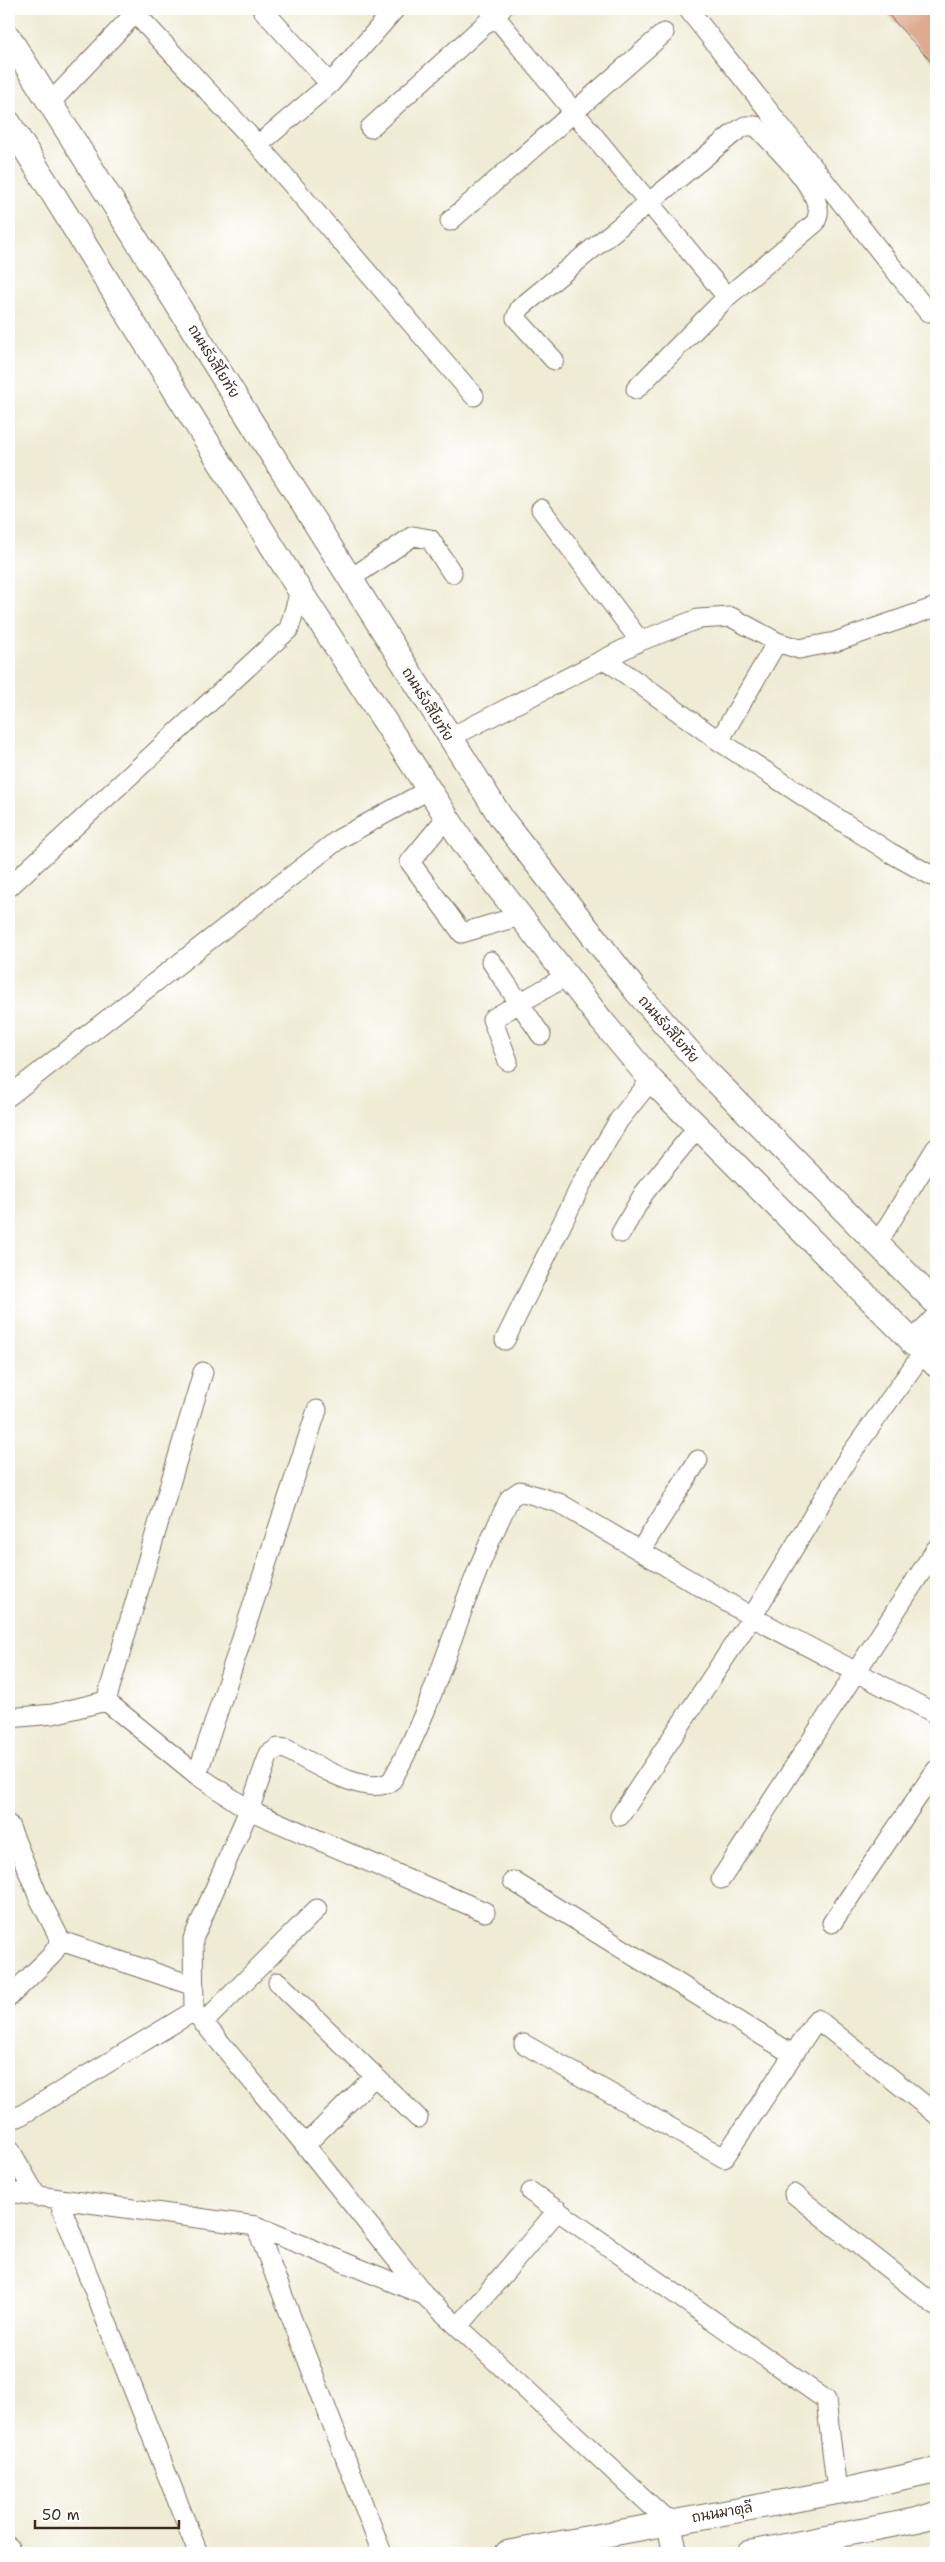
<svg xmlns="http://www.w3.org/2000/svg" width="945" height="2562" viewBox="0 0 945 2562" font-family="'Shantell Sans','Playpen Sans Thai',sans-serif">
	<rect width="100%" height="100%" fill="#fff"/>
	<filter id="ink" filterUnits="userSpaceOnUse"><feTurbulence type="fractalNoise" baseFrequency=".02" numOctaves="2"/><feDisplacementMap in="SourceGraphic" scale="10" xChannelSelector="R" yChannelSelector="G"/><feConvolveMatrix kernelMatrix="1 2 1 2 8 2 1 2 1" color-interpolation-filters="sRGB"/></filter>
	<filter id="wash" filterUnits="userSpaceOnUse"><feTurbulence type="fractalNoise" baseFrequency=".0096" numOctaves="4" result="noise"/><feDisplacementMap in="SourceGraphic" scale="20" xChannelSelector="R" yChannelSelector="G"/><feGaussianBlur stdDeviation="1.12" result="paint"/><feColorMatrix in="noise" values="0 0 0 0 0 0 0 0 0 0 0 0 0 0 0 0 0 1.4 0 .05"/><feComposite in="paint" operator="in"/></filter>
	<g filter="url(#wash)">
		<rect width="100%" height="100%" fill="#efebd4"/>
		<g id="blocks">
			<path fill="#deab91" d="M 883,9 L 936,9 L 936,67 Z"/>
		</g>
	</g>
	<g filter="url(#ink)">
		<use href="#blocks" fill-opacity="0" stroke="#7a6e5e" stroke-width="1"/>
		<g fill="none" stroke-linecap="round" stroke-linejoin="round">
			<defs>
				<path id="minor" d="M 262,9 L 330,84
					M 489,9 L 727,297
					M 688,9 L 928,312 L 936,305
					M 135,13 L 258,145 L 474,396
					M 50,103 L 139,9
					M 370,128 L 502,9
					M 258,145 L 330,84 L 395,9
					M 450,221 L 664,33
					M 554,360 L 516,318 L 520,308 L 734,133 L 745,126 L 756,126 C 775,147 812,180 818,208 C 819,213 817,219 815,223 L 727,297 L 636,389
					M 541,509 L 640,641
					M 350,579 L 413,536 L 430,539 L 452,573
					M 605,659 L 719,741 L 889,852 L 936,878
					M 449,738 L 640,641 L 698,619 L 731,617 L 777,642 L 799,649 L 835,642 L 936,607
					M 719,741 L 777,642
					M 447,817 L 410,862 L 462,933 L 520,916
					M 9,887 L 289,629 L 300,591
					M 491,961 L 541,1035
					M 508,1061 L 492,1019 L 567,976
					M 9,1096 L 339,839 L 430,789
					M 621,1233 L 644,1193 L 698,1127
					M 878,1242 L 936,1148
					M 505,1340 L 581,1185 L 619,1120 L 651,1080
					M 640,1551 L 698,1460
					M 106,1701 L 197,1775 L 249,1810 L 193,1939 L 194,2011 L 305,2145 L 424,2294
					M 106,1701 L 203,1372
					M 9,1718 L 53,1714 L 106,1701
					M 197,1775 L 317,1410
					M 620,1816 L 752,1617 L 848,1458 L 923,1353
					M 9,1825 L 39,1898 L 61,1941
					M 721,1879 L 936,1549
					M 513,1881 L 792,2054
					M 485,1912 L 249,1810 L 269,1754 L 278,1748 L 286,1749 C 309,1761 370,1800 392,1780 C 420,1731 438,1678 457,1625 C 472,1582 490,1539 510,1498 L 520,1491 L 559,1503 L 752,1617 L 936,1714
					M 832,1923 L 936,1770
					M 278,1982 L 418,2118
					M 9,1997 L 51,1956 L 61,1941 L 194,1986
					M 203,2023 L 317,1909
					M 524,2044 L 724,2158 L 817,2019 L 936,2114
					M 18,2117 L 194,2011
					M 305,2145 L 375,2076
					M 9,2148 L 37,2197
					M 9,2192 L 256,2226 L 424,2295 L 669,2522
					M 531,2192 L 826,2400 L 837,2492
					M 794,2194 L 936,2306
					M 58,2199 L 198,2553
					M 256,2226 L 382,2553
					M 459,2326 L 558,2210
					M 9,2547 L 11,2553"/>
				<path id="major" d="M 9,38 L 502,819 L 636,991 L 706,1071 L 936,1303
					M 9,123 L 300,591 L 465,845 L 601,1020 L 651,1080 L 936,1365
					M 913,1344 L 936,1319
					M 669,2522 L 675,2553
					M 507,2553 L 837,2492 L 936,2470
					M 749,2553 L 917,2520 L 936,2514"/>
			</defs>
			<use href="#minor" stroke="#7a6e5e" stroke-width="21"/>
			<use href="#major" stroke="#7a6e5e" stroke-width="26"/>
			<use href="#minor" stroke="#fff" stroke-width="19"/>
			<use href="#major" stroke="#fff" stroke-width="24"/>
		</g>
	</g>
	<g text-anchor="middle" stroke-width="4" stroke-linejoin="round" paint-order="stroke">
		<g font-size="14" fill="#3b2a1e" stroke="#fff">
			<text transform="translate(214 361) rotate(58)" y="5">ถนนรังสิโยทัย</text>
			<text transform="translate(428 704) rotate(58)" y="5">ถนนรังสิโยทัย</text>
			<text transform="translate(669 1029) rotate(49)" y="5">ถนนรังสิโยทัย</text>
			<text transform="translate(722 2512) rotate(-10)" y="5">ถนนมาตุลี</text>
		</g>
	</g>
	<rect width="945" height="2562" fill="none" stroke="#fff" stroke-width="30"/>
	<path d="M35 2520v8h144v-8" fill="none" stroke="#3b2a1e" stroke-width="2.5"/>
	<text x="42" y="2520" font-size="15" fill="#3b2a1e" stroke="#ffffff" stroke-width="4" paint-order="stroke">50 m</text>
</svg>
